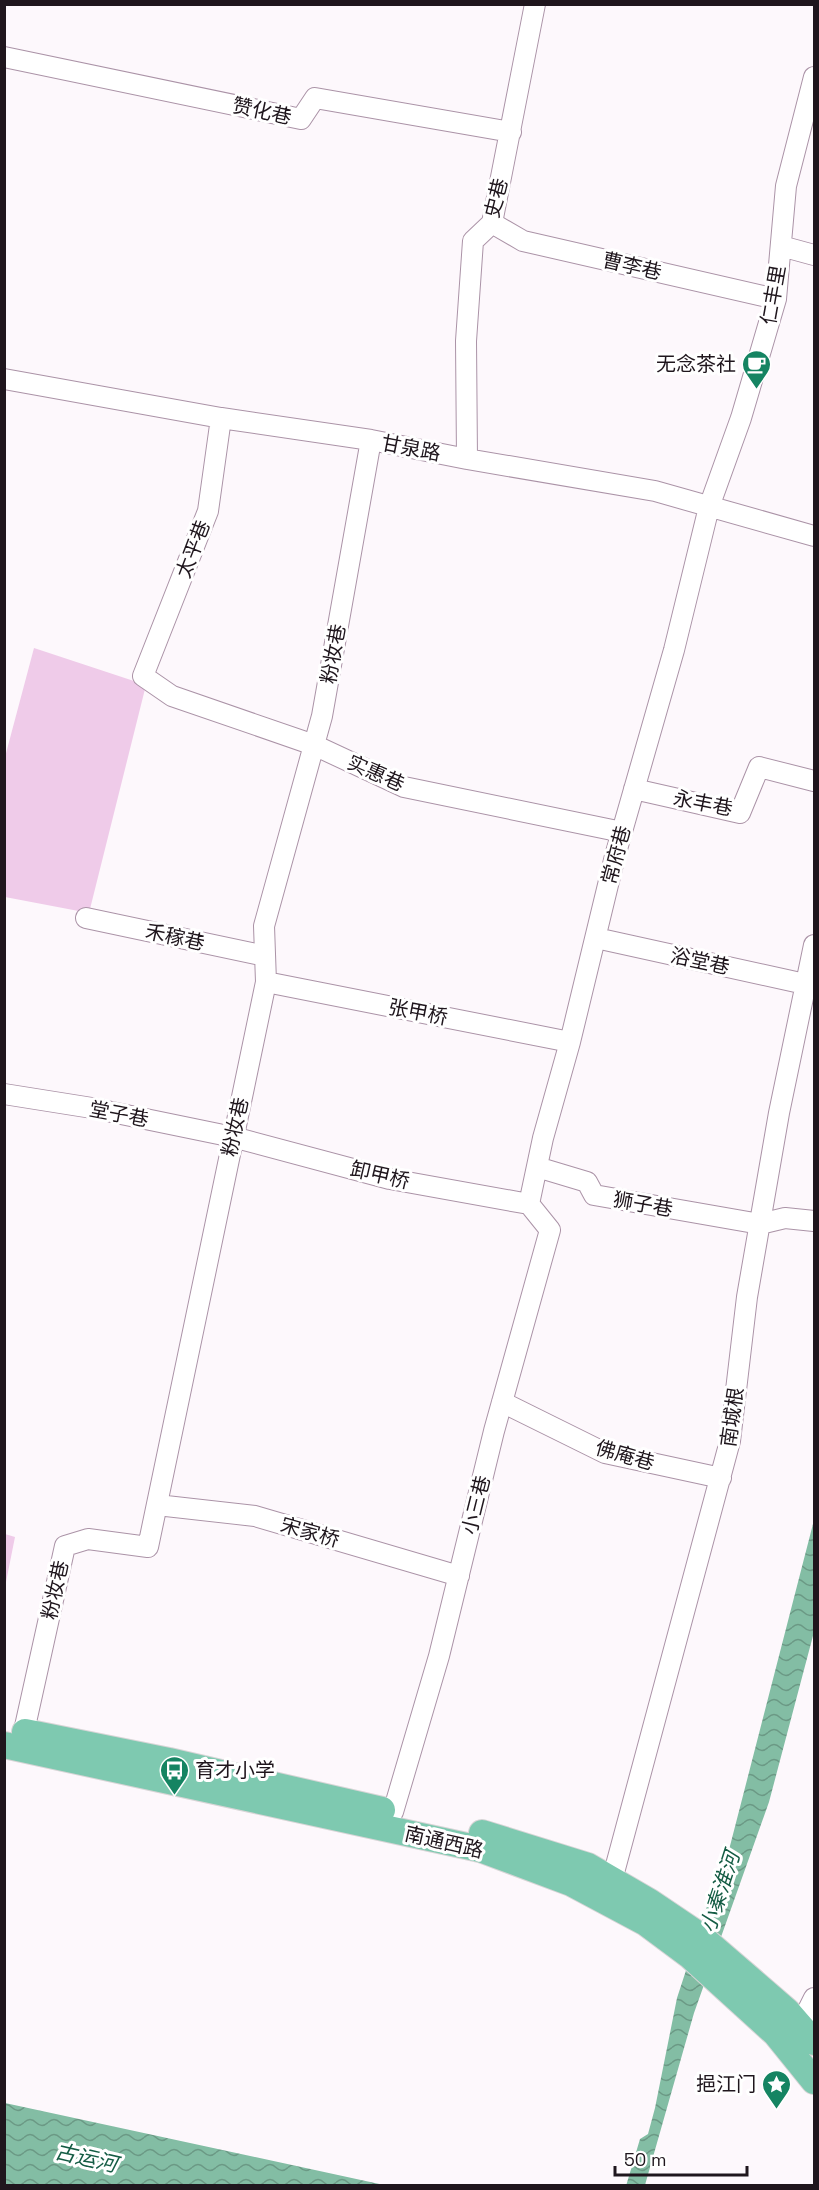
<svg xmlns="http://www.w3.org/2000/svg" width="819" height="2190" viewBox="0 0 819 2190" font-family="'Space Grotesk','Noto Sans SC',sans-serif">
	<defs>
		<pattern id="water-waves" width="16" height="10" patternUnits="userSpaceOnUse" patternTransform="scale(1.5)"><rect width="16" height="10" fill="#83bda4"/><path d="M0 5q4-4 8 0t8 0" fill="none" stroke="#6b9985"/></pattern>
	</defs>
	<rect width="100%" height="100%" fill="#fdf8fc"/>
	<path fill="#efcbe9" d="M 34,648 L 146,685 L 89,913 L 5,897 L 5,757 Z
		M 5,1534 L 15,1537 L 5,1587 L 4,1534 Z"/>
	<path fill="url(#water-waves)" d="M 814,1520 L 814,1632 L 769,1802 L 694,2013 L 645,2185 L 626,2186 L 640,2139 L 648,2134 L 655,2108 L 677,1998 L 706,1909 L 730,1846 Z
		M 4,2103 L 5,2103 L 384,2185 L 5,2185 Z"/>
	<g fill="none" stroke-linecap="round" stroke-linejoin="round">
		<defs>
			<path id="minor" d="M 4,57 L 301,119 L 315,98 L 511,132
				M 492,223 L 523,241 L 776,299
				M 781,246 L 814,255
				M 4,379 L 221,418 L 371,440 L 467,459 L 655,491 L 814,536
				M 221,418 L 208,511 L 143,676 L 172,696 L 314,745 L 404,787 L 622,832
				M 467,459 L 466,341 L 473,241 L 492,223 L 535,4
				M 634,789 L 740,813 L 759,767 L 814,781
				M 86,918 L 265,956
				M 596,938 L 805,984
				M 266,982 L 570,1042
				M 4,1094 L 92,1108 L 233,1137 L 390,1179 L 529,1204
				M 537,1167 L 587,1182 L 594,1195 L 760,1224 L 785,1218 L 814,1221
				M 529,1204 L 543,1138 L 570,1042 L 615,856 L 674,650 L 709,507 L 741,418 L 776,299 L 786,186 L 814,77
				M 502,1402 L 605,1453 L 721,1478
				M 157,1505 L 255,1516 L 459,1576
				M 24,1731 L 65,1546 L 88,1539 L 148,1547 L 266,982 L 264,926 L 322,716 L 371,440
				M 393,1812 L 439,1656 L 494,1431 L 550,1230 L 529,1204
				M 612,1880 L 730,1441 L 747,1297 L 779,1113 L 814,945
				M 800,2026 L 814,1998"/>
			<path id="major" d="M 25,1732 L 169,1761 L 382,1810
				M 4,1745 L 480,1849 L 571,1883 L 646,1923 L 689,1955 L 776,2034 L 814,2081
				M 482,1833 L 588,1866 L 650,1902 L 699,1935 L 728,1960 L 787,2011 L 814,2042"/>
		</defs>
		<use href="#minor" stroke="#ab93a7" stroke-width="22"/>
		<use href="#major" stroke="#d7d5d6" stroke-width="28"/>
		<use href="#minor" stroke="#fff" stroke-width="20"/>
		<use href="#major" stroke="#7ec9b0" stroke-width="26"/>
	</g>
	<defs>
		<symbol id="cafe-pin" viewBox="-11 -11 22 30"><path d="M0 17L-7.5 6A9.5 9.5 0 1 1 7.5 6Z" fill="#158462" stroke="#fff"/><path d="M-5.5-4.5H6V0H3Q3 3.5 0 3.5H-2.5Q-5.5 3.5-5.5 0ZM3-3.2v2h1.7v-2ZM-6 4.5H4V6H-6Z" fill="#fff"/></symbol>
		<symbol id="bus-pin" viewBox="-11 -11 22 30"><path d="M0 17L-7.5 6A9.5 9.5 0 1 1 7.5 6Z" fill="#158462" stroke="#fff"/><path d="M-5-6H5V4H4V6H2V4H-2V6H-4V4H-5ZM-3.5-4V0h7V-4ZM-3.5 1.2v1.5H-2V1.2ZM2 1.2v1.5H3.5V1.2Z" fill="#fff"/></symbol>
		<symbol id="sight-pin" viewBox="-11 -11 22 30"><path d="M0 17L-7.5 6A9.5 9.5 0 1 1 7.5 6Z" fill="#158462" stroke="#fff"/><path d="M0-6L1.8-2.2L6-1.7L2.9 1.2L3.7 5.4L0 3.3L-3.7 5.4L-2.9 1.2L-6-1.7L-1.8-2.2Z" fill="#fff"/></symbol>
	</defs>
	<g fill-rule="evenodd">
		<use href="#cafe-pin" x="740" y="348" width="33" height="45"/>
		<use href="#bus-pin" x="158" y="1754" width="33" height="45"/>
		<use href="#sight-pin" x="760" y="2068" width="33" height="45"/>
	</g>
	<g text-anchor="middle" stroke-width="6" stroke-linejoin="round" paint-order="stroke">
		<g font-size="20" fill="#1f161d" stroke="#fff">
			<text transform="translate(262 111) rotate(12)" y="7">赞化巷</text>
			<text transform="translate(496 198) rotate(-76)" y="7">史巷</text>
			<text transform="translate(632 266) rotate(13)" y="7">曹李巷</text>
			<text transform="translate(773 295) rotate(-80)" y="7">仁丰里</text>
			<text transform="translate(411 448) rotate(11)" y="7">甘泉路</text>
			<text transform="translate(193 549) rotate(-69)" y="7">太平巷</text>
			<text transform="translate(333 654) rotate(-80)" y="7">粉妆巷</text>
			<text transform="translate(376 773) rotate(24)" y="7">实惠巷</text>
			<text transform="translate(703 803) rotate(11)" y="7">永丰巷</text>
			<text transform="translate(616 855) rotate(-75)" y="7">常府巷</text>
			<text transform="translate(175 937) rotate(12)" y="7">禾稼巷</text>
			<text transform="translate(700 961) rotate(12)" y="7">浴堂巷</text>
			<text transform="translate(418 1012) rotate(11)" y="7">张甲桥</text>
			<text transform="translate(119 1114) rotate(11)" y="7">堂子巷</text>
			<text transform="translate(235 1127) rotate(-78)" y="7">粉妆巷</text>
			<text transform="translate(380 1175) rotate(13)" y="7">卸甲桥</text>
			<text transform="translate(643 1204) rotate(10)" y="7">狮子巷</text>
			<text transform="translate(732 1417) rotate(-82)" y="7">南城根</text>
			<text transform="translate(625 1455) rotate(16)" y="7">佛庵巷</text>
			<text transform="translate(476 1505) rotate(-76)" y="7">小三巷</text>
			<text transform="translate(310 1532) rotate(16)" y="7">宋家桥</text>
			<text transform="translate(55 1590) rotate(-78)" y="7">粉妆巷</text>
			<text transform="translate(444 1842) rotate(13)" y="7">南通西路</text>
		</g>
		<g font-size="20" fill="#1f161d" stroke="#fff" text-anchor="end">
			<text x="736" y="371">无念茶社</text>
			<text x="195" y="1777" text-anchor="start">育才小学</text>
			<text x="756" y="2091">挹江门</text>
		</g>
		<g font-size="21" font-style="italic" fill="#145c44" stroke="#fff">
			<text transform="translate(720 1892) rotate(-72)" y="7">小秦淮河</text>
			<text transform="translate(86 2158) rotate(13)" y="7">古运河</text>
		</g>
	</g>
	<rect width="819" height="2190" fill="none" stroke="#1f161d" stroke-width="12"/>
	<path d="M615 2166v9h132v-9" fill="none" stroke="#1f161d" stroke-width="3"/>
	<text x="624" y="2166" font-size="18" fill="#1f161d" stroke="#ffffff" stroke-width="4.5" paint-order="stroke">50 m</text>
</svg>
